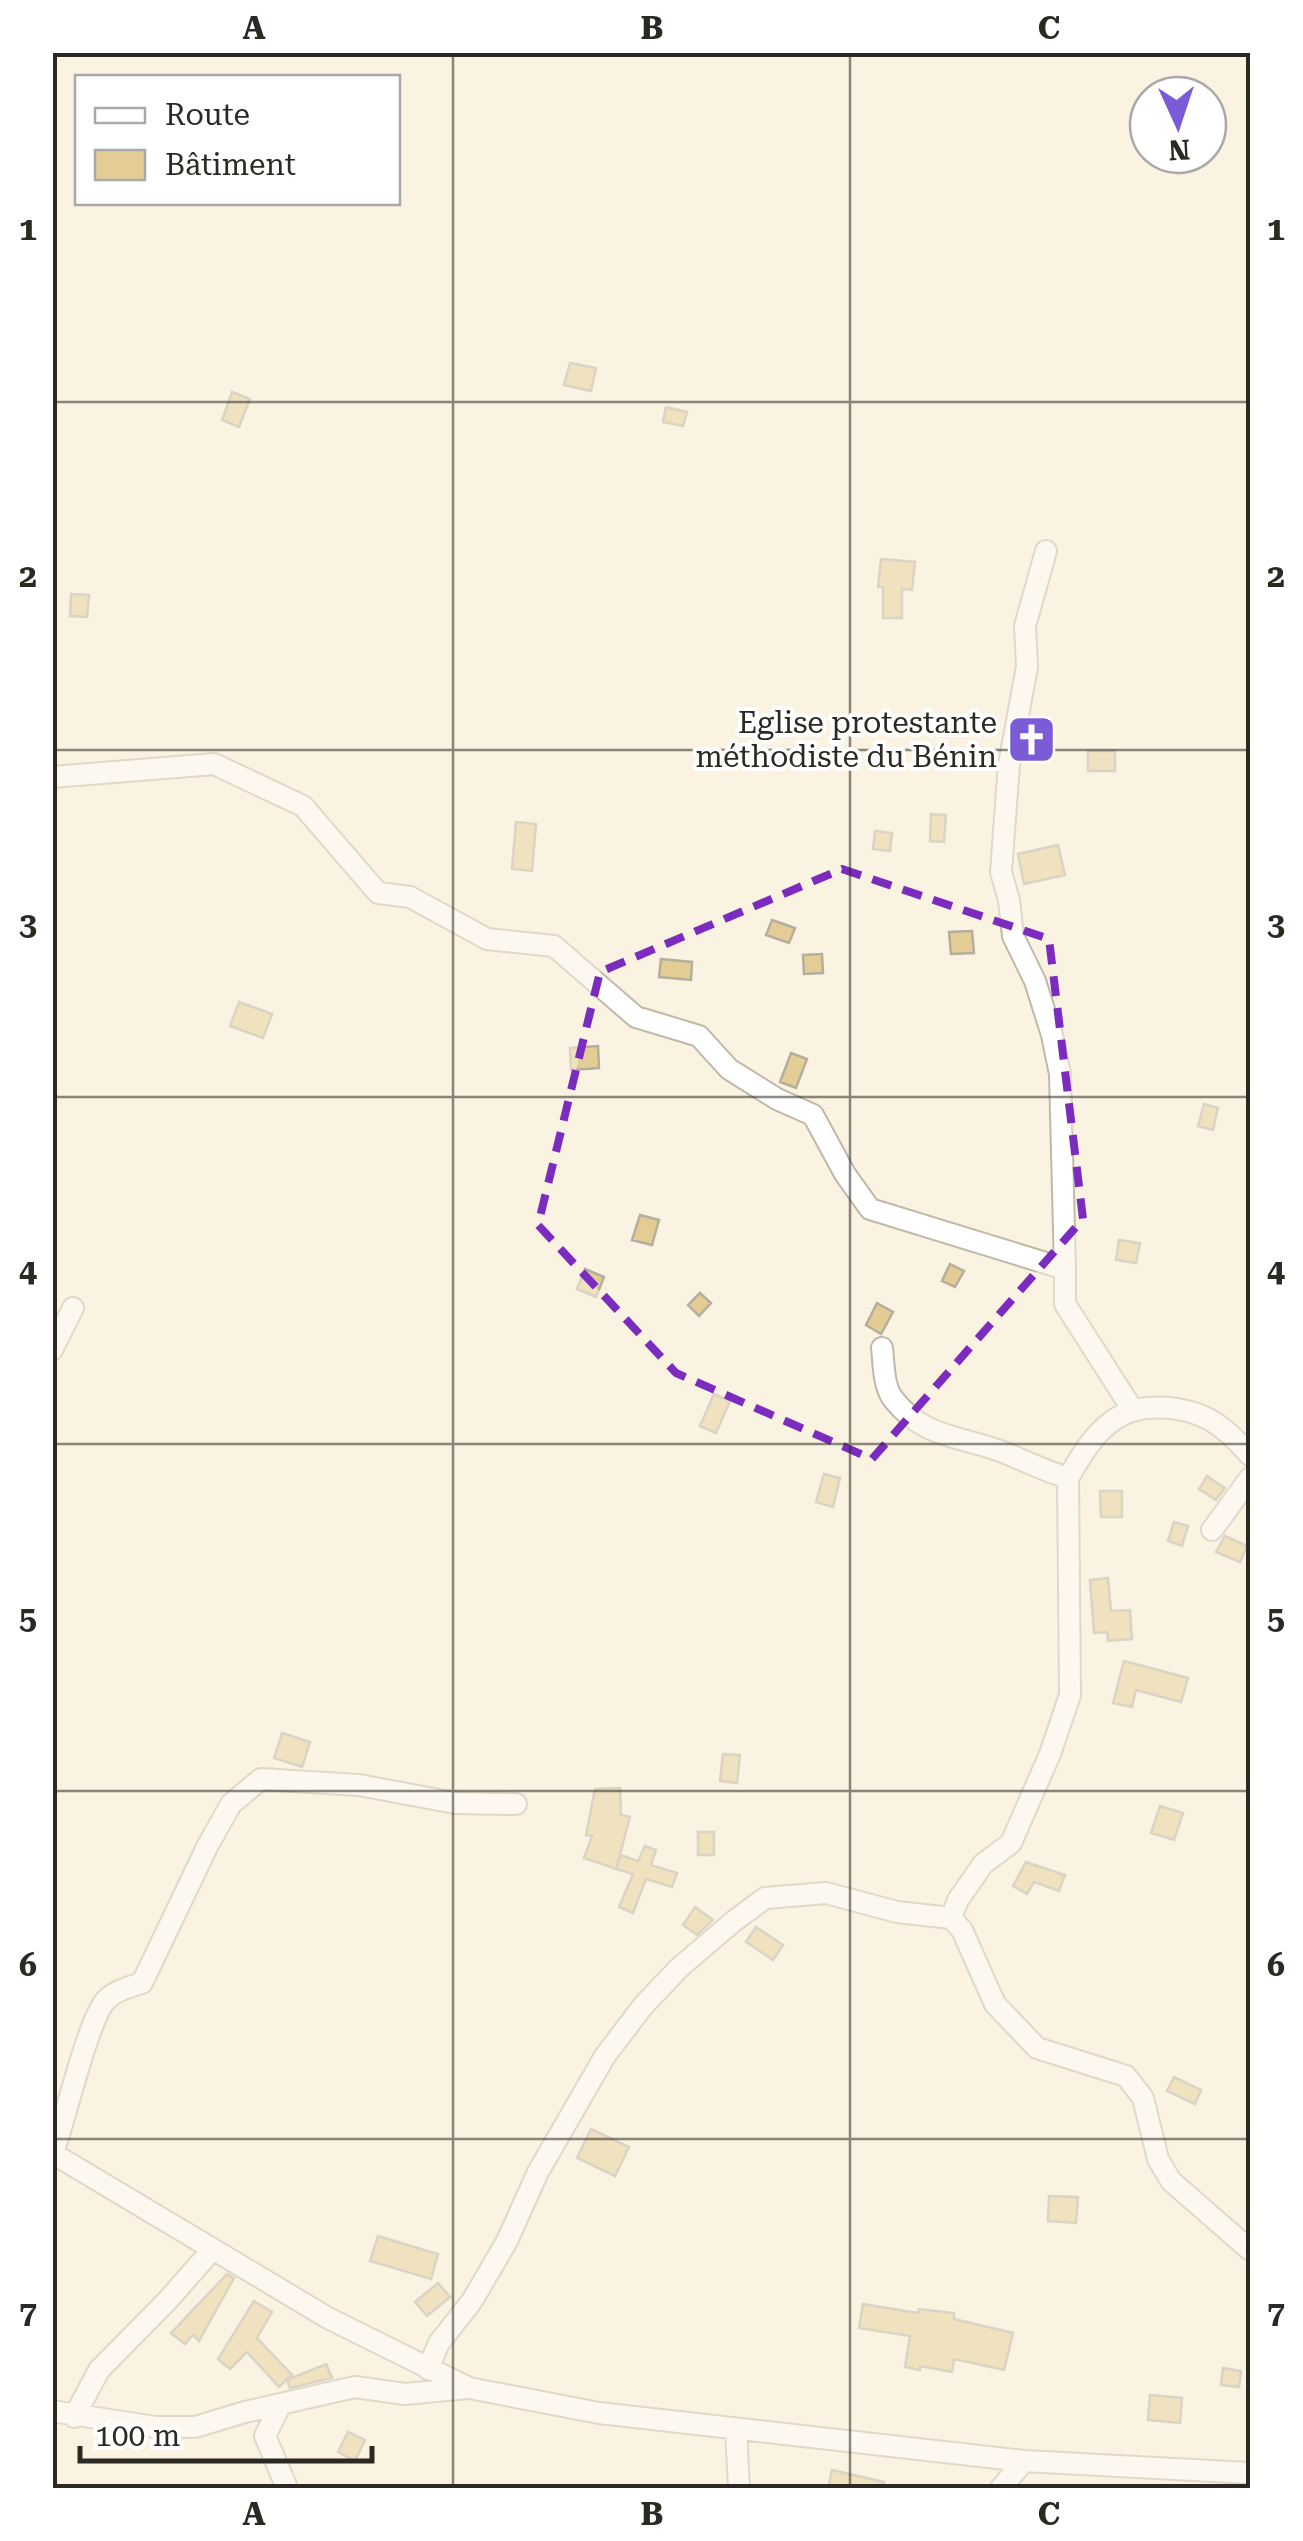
<svg xmlns="http://www.w3.org/2000/svg" width="1303" height="2541" viewBox="0 0 1303 2541" font-family="'Roboto Serif',serif">
	<rect width="100%" height="100%" fill="#faf3e2"/>
	<path fill="#e4cc95" stroke="#b5ae9e" stroke-width="2.5" d="M 570,363 L 596,368 L 591,391 L 564,385 Z
		M 232,392 L 250,399 L 239,427 L 222,420 Z
		M 666,407 L 687,412 L 683,426 L 663,422 Z
		M 881,559 L 915,562 L 912,590 L 902,589 L 902,618 L 883,618 L 883,587 L 878,587 Z
		M 71,594 L 89,595 L 87,617 L 70,616 Z
		M 1088,751 L 1115,751 L 1115,771 L 1088,771 Z
		M 931,814 L 946,815 L 944,842 L 930,841 Z
		M 516,822 L 536,824 L 532,871 L 512,869 Z
		M 875,831 L 892,833 L 890,851 L 873,849 Z
		M 1058,845 L 1065,875 L 1024,884 L 1018,854 Z
		M 772,920 L 795,928 L 789,943 L 766,935 Z
		M 972,931 L 974,953 L 951,954 L 949,932 Z
		M 822,954 L 823,973 L 804,974 L 803,955 Z
		M 661,959 L 692,962 L 691,980 L 659,977 Z
		M 239,1002 L 272,1014 L 263,1038 L 230,1026 Z
		M 598,1046 L 599,1068 L 571,1070 L 570,1048 Z
		M 791,1053 L 807,1059 L 796,1088 L 780,1082 Z
		M 1204,1104 L 1218,1108 L 1213,1130 L 1198,1126 Z
		M 640,1215 L 659,1220 L 652,1245 L 632,1240 Z
		M 1119,1240 L 1140,1243 L 1136,1263 L 1116,1260 Z
		M 950,1264 L 964,1271 L 955,1287 L 942,1281 Z
		M 585,1269 L 604,1277 L 596,1297 L 577,1289 Z
		M 700,1293 L 711,1303 L 699,1316 L 688,1305 Z
		M 877,1303 L 893,1312 L 881,1334 L 866,1325 Z
		M 714,1394 L 730,1401 L 716,1433 L 700,1426 Z
		M 824,1474 L 840,1478 L 833,1507 L 816,1502 Z
		M 1207,1476 L 1225,1488 L 1216,1500 L 1199,1489 Z
		M 1100,1491 L 1122,1491 L 1122,1517 L 1101,1517 Z
		M 1174,1522 L 1188,1526 L 1182,1546 L 1168,1541 Z
		M 1225,1536 L 1247,1546 L 1240,1562 L 1216,1552 Z
		M 1108,1578 L 1111,1611 L 1130,1610 L 1132,1639 L 1108,1641 L 1107,1632 L 1094,1633 L 1090,1580 Z
		M 1124,1661 L 1188,1678 L 1181,1702 L 1136,1690 L 1132,1707 L 1113,1703 Z
		M 282,1733 L 310,1742 L 302,1767 L 274,1758 Z
		M 723,1754 L 740,1755 L 737,1783 L 720,1781 Z
		M 620,1788 L 621,1815 L 630,1817 L 616,1869 L 584,1858 L 592,1836 L 586,1835 L 595,1789 Z
		M 1160,1806 L 1183,1813 L 1174,1840 L 1151,1833 Z
		M 698,1832 L 714,1832 L 714,1855 L 698,1855 Z
		M 645,1846 L 656,1850 L 651,1865 L 677,1873 L 672,1887 L 646,1879 L 633,1913 L 619,1907 L 633,1874 L 616,1869 L 621,1855 L 638,1861 Z
		M 1026,1862 L 1065,1875 L 1059,1891 L 1034,1882 L 1027,1894 L 1013,1886 Z
		M 695,1907 L 713,1920 L 697,1935 L 683,1925 Z
		M 756,1927 L 783,1945 L 773,1960 L 746,1942 Z
		M 1174,2077 L 1201,2090 L 1195,2104 L 1167,2091 Z
		M 591,2129 L 629,2147 L 615,2176 L 577,2158 Z
		M 1049,2196 L 1078,2197 L 1076,2223 L 1048,2221 Z
		M 378,2236 L 438,2254 L 431,2279 L 370,2261 Z
		M 227,2274 L 234,2278 L 199,2341 L 193,2335 L 185,2344 L 171,2333 Z
		M 438,2283 L 450,2297 L 427,2316 L 415,2302 Z
		M 254,2301 L 272,2312 L 257,2338 L 292,2375 L 279,2387 L 247,2352 L 230,2369 L 218,2359 Z
		M 863,2304 L 918,2313 L 919,2309 L 954,2313 L 954,2319 L 1013,2333 L 1004,2370 L 954,2359 L 952,2372 L 920,2366 L 920,2370 L 905,2367 L 910,2336 L 859,2328 Z
		M 326,2364 L 332,2378 L 290,2388 L 287,2380 Z
		M 1223,2368 L 1241,2371 L 1239,2387 L 1221,2385 Z
		M 1150,2395 L 1182,2398 L 1180,2423 L 1148,2420 Z
		M 348,2432 L 365,2440 L 355,2461 L 338,2452 Z
		M 832,2470 L 884,2482 L 883,2488 L 828,2488 Z"/>
	<g fill="none" stroke-linecap="round" stroke-linejoin="round">
		<defs>
			<path id="minor" d="M 1046,551 L 1025,626 L 1027,667 L 1009,764 L 1001,872 L 1009,900 L 1013,936 L 1035,981 L 1052,1035 L 1060,1074 L 1065,1269
				M 52,777 L 214,764 L 303,806 L 378,893 L 410,897 L 487,939 L 554,946 L 636,1017 L 699,1036 L 729,1069 L 777,1099 L 813,1115 L 845,1174 L 870,1209 L 1065,1269 L 1065,1304 L 1132,1409
				M 882,1348 C 884,1364 883,1387 894,1400 C 925,1439 962,1436 1003,1452 C 1025,1461 1045,1471 1068,1478
				M 52,1350 L 73,1308
				M 1212,1530 L 1250,1478
				M 951,1918 L 962,1930 L 995,2004 L 1037,2048 L 1126,2076 L 1143,2098 L 1158,2159 L 1171,2181 L 1250,2250
				M 52,2153 L 328,2318 L 469,2388 L 599,2413 L 1024,2461 L 1250,2473
				M 52,2155 C 64,2126 88,2017 107,1999 C 117,1990 129,1987 142,1983 L 208,1845 L 231,1804 L 261,1779 L 359,1785 L 455,1803 L 516,1804
				M 428,2369 L 439,2343 L 472,2301 L 507,2241 L 538,2172 L 605,2056 L 643,2006 L 679,1968 L 734,1921 L 765,1898 L 826,1893 L 897,1912 L 951,1918 L 958,1900 L 983,1864 L 1011,1843 L 1050,1754 L 1070,1695 L 1068,1478 C 1080,1458 1092,1436 1111,1422 C 1140,1399 1193,1405 1222,1428 C 1232,1435 1241,1446 1250,1455
				M 280,2406 L 265,2436 L 287,2488
				M 52,2411 L 155,2427 L 195,2427 L 245,2412 L 355,2387 L 405,2394 L 467,2388
				M 74,2417 L 99,2370 L 168,2300 L 211,2251
				M 736,2430 L 739,2488
				M 1001,2488 L 1024,2461"/>
		</defs>
		<use href="#minor" stroke="#c0b9a9" stroke-width="24"/>
		<use href="#minor" stroke="#fff" stroke-width="20"/>
	</g>
	<path d="M0 0H1303V2541H0ZM 842,869 L 1049,939 L 1083,1219 L 872,1459 L 676,1373 L 538,1225 L 600,972 Z" fill="#faf3e2" fill-opacity=".55" fill-rule="evenodd"/>
	<path fill="none" stroke="#7b2cbf" stroke-width="8" stroke-dasharray="20 12" stroke-linejoin="round" d="M 842,869 L 1049,939 L 1083,1219 L 872,1459 L 676,1373 L 538,1225 L 600,972 Z"/>
	<path fill="none" stroke="#2c2923" stroke-width="2.5" stroke-opacity="0.55" d="M 453,52 L 453,2488M 850,52 L 850,2488M 52,402 L 1250,402M 52,750 L 1250,750M 52,1097 L 1250,1097M 52,1444 L 1250,1444M 52,1791 L 1250,1791M 52,2139 L 1250,2139"/>
	<defs>
		<symbol id="church-square" viewBox="-11 -11 22 22"><rect x="-9" y="-9" width="18" height="18" rx="4" fill="#7c5cd6" stroke="#fff"/><path d="M-1.2-6h2.4v3.5h3.3v2.4h-3.3V6h-2.4V-.1h-3.3v-2.4h3.3Z" fill="#fff"/></symbol>
	</defs>
	<g fill-rule="evenodd">
		<use href="#church-square" x="1004" y="712" width="55" height="55"/>
	</g>
	<g text-anchor="middle" stroke-width="8" stroke-linejoin="round" paint-order="stroke">
		<g font-size="30" fill="#2c2923" stroke="#fff" text-anchor="end">
			<text x="997" y="733">Eglise protestante<tspan x="997" dy="34">méthodiste du Bénin</tspan></text>
		</g>
	</g>
	<rect width="1303" height="2541" fill="none" stroke="#ffffff" stroke-width="110"/>
	<rect x="75" y="75" width="325" height="130" fill="#ffffff" stroke="#aba9a7" stroke-width="2.5"/>
	<rect x="95" y="108" width="50" height="15" fill="#ffffff" stroke="#aba9a7" stroke-width="2.5"/>
	<text x="165" y="125" font-size="30" fill="#2c2923">Route</text>
	<rect x="95" y="150" width="50" height="30" fill="#e4cc95" stroke="#aba9a7" stroke-width="2.5"/>
	<text x="165" y="175" font-size="30" fill="#2c2923">Bâtiment</text>
	<g transform="translate(1178 125) rotate(177)"><circle r="48" fill="#ffffff" stroke="#aba9a7" stroke-width="2.5"/>
	<path d="M0-8L18 38L0 25L-18 38Z" fill="#7c5cd6"/>
	<text y="-15" font-size="28" font-weight="bold" text-anchor="middle" fill="#2c2923">N</text>
	</g>
	<path d="M80 2446v15h292v-15" fill="none" stroke="#2c2923" stroke-width="5"/>
	<text x="95" y="2446" font-size="30" fill="#2c2923" stroke="#ffffff" stroke-width="8" paint-order="stroke">100 m</text>
	<rect x="55" y="55" width="1193" height="2431" fill="none" stroke="#2c2923" stroke-width="4"/>
	<g font-size="32" text-anchor="middle" font-weight="bold" fill="#2c2923">
		<text x="254" y="39">A</text>
		<text x="652" y="39">B</text>
		<text x="1049" y="39">C</text>
		<text x="28" y="240">1</text>
		<text x="1276" y="240">1</text>
		<text x="28" y="587">2</text>
		<text x="1276" y="587">2</text>
		<text x="28" y="935">3</text>
		<text x="1276" y="935">3</text>
		<text x="28" y="1282">4</text>
		<text x="1276" y="1282">4</text>
		<text x="28" y="1629">5</text>
		<text x="1276" y="1629">5</text>
		<text x="28" y="1976">6</text>
		<text x="1276" y="1976">6</text>
		<text x="28" y="2324">7</text>
		<text x="1276" y="2324">7</text>
		<text x="254" y="2525">A</text>
		<text x="652" y="2525">B</text>
		<text x="1049" y="2525">C</text>
	</g>
</svg>
